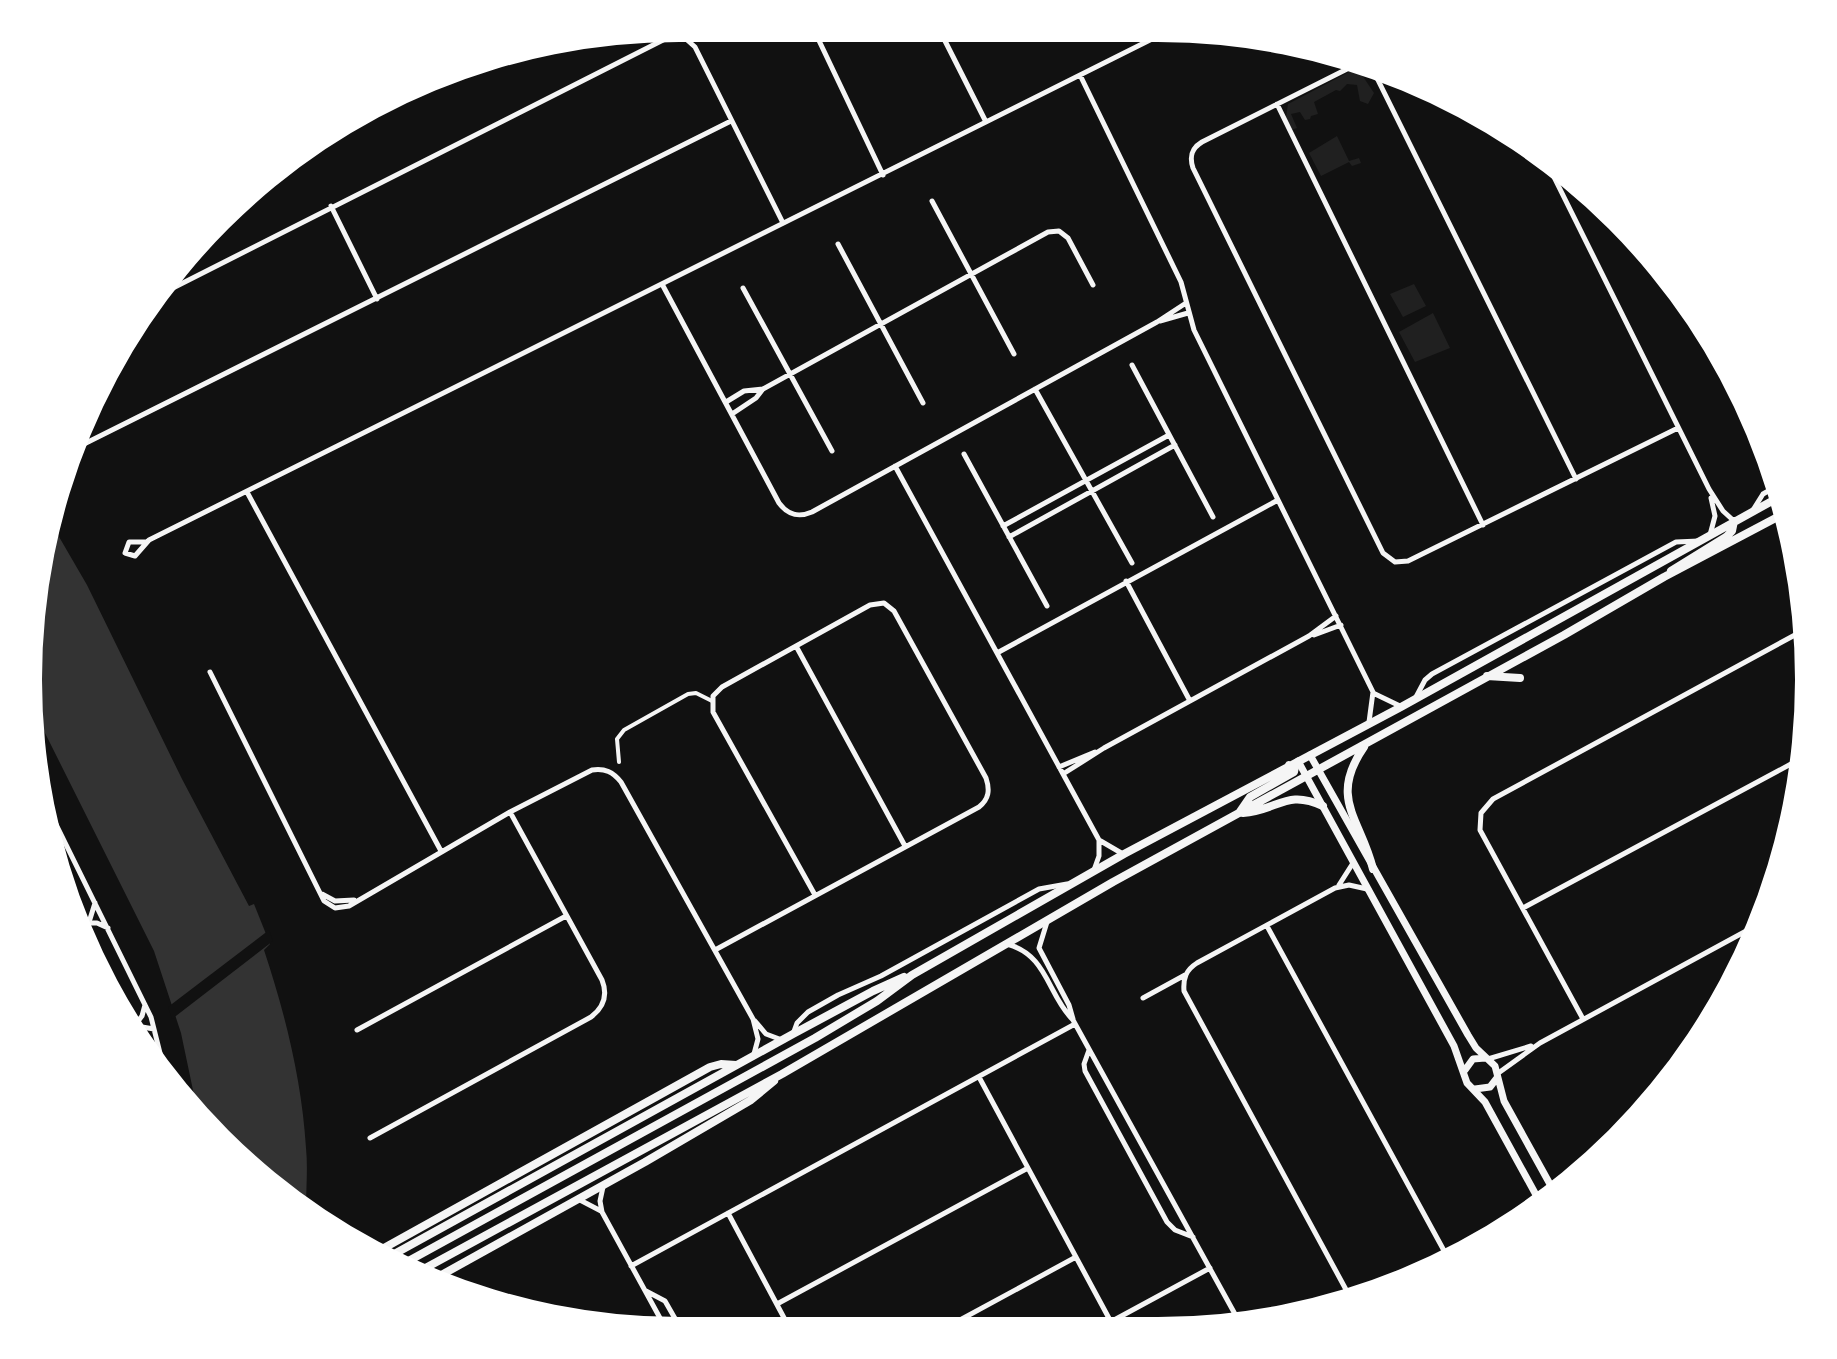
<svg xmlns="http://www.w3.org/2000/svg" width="1837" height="1359" viewBox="0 0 1837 1359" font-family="Roboto,sans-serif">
	<rect width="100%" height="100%" fill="#111"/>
	<path fill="#202020" d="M 1349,72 L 1360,72 L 1374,93 L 1368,104 L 1360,101 L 1357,85 L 1347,84 L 1340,91 L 1336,90 L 1314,102 L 1318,114 L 1311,116 L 1310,119 L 1305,120 L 1300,112 L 1291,114 L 1297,128 L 1291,130 L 1286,117 L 1288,104 Z
		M 1337,136 L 1349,161 L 1359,158 L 1361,163 L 1352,166 L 1349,162 L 1321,176 L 1309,153 Z
		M 1414,284 L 1426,306 L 1403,317 L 1390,294 Z
		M 1433,313 L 1450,348 L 1415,362 L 1399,332 Z"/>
	<path fill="#333" d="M 51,523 L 87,585 L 182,779 L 249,906 L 254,904 L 270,944 L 264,950 C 285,1013 302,1081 306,1148 C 308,1168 306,1189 306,1209 L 250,1170 L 198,1114 L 181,1033 L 154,951 L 31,705 L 40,553 Z"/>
	<path fill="#111" d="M 269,930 L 273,941 L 172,1019 L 168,1007 Z"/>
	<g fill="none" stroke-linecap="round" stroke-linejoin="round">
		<path stroke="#f5f5f5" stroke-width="4" d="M 619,762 L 617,739 L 624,730 L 688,694 L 696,693 L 712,701"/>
		<path stroke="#f5f5f5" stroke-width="5" d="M 813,28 L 883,175
			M 939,29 L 986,122
			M 1357,64 L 1202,142 C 1192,148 1189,156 1193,168 L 1383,553 L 1395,562 L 1408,561 L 1678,428
			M 1374,72 L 1576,479
			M 1080,75 L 1181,282 L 1194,330 L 1373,692 L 1369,722
			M 1277,104 L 1483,525
			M 1547,163 L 1709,489 L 1723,511 L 1734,521
			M 932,201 L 1014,354
			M 331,206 L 377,299
			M 838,244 L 923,403
			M 662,284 L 779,503 C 788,515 798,518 812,512 L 1157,322 L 1186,303
			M 743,288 L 832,451
			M 167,291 L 671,36 L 685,38 L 695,47 L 783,223
			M 1160,321 L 1188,313
			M 1132,365 L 1213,517
			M 1035,389 L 1132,563
			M 726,402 L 744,391 L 763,389
			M 732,414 L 756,398 L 763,389 L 1048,232 L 1059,231 L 1068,238 L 1093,285
			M 80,446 L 731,121
			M 964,454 L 1047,606
			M 895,466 L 1099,840 L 1123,854
			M 247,492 L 441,851
			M 1753,510 L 1763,494 L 1777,486
			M 1003,526 L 1169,435
			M 1710,535 L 1715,516 L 1711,498
			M 1009,537 L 1175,445
			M 146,542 L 129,542 L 125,553 L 135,556 L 149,540 L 1172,29
			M 1126,581 L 1190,701
			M 1314,635 L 1341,625
			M 796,646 L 905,846
			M 997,653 L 1278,500
			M 210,672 L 324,901 L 335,908 L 349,906 L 510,812 L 592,770 C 605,768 613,772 621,782 L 753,1019 L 758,1039 L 754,1054
			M 1373,693 L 1400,706
			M 1416,697 L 1425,680 L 1432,674 L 1676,542 L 1699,541
			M 1059,767 L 1095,752
			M 1063,774 L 1104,748 L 1309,636 L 1336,616
			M 46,804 L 151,1017 L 167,1081
			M 1094,870 L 1099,856 L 1099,841
			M 1339,885 L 1353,863
			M 322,894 L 335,901 L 354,900
			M 1523,908 L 1804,757
			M 1047,922 L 1039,948 L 1069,1005 L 1073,1019
			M 88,923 L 97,923 L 108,928
			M 82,926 L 90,919 L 95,903
			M 1267,926 L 1448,1258
			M 1007,944 C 1048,955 1047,994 1073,1020 L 1241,1325
			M 715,950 L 979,807 C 989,799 990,790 986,778 L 894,611 L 884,603 L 870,605 L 722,687 L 713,696 L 713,712 L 815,895
			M 1143,998 L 1185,975
			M 1583,1019 L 1480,830 L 1481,813 L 1493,799 L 1806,629
			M 755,1021 L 766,1034 L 782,1040
			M 135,1025 L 142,1016 L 145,1005
			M 136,1026 L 154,1029
			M 357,1030 L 566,916
			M 793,1034 L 797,1023 L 808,1012 L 838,995 L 881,976 L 1039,889 L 1067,884
			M 1089,1050 L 1084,1064 L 1085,1071 L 1167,1222 L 1175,1230 L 1193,1237
			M 1488,1059 L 1531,1046
			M 1497,1074 L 1540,1043 L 1759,924
			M 979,1077 L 1111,1322
			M 370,1138 L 591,1017 C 604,1007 608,995 602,980 L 510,812
			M 603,1187 L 600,1201 L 602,1212 L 666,1329
			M 578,1199 L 601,1211
			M 728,1213 L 790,1329
			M 631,1266 L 1075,1024
			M 646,1291 L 665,1301 L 681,1329
			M 1350,1297 L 1184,991 C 1183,978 1186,970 1197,963 L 1335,888 L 1349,885 L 1367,889
			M 777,1304 L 1028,1168
			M 1103,1326 L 1210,1268
			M 947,1327 L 1076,1257"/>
		<path stroke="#f5f5f5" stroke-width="7" d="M 1310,755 L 1468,1035 L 1476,1048 L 1495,1066 L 1504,1101 L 1556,1195
			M 1298,761 L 1454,1046 L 1467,1083 L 1485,1102 L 1541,1204
			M 1465,1070 L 1473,1059 L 1485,1058
			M 1475,1089 L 1490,1087 L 1497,1078"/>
		<path stroke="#f5f5f5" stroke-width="8" d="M 1671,571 L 1726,537 L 1732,531 L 1734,521
			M 1487,676 L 1520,678
			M 1364,747 C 1328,799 1361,819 1373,869
			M 1239,813 L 1250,797 L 1294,772 L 1295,767 L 1289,765
			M 1243,813 C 1279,810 1286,789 1323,806
			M 375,1253 L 710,1067 L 721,1064 L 736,1065
			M 387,1258 L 793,1034 L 873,991 L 904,977
			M 403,1264 L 815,1038 L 877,1001 L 912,975 L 1124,854 L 1401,707 L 1781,496
			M 420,1271 L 782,1074 L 1113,882 L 1564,635 L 1664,577 L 1787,512
			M 436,1278 L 645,1162 L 751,1100 L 774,1081"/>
	</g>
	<path d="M0 0H1837V1359H0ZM679 42H1158A637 637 0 0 1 1795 679V680A637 637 0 0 1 1158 1317H679A637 637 0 0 1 42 680V679A637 637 0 0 1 679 42Z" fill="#fff" fill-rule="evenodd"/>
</svg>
